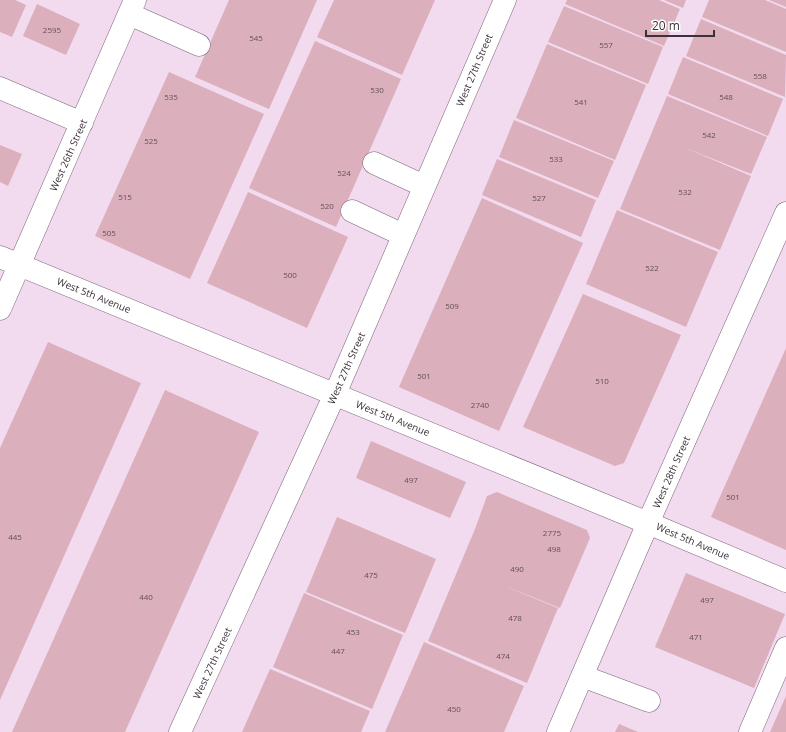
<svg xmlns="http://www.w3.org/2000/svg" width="786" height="732" viewBox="0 0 786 732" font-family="'Open Sans',sans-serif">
	<rect width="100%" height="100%" fill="#f2daef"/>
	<path fill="#dcafbd" d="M 0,0 L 15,0 L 26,5 L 12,37 L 0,32 Z
		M 229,0 L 317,0 L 269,109 L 195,77 Z
		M 334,0 L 435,0 L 402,75 L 317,37 Z
		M 567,0 L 659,0 L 680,9 L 664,46 L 565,4 Z
		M 664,0 L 686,0 L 683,8 Z
		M 709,0 L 765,0 L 786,9 L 786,52 L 702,17 Z
		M 769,0 L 786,0 L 786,7 Z
		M 37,4 L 80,24 L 66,55 L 23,36 Z
		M 564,6 L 663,47 L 648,84 L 548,42 Z
		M 701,19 L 786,55 L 785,97 L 686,56 Z
		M 315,41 L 401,79 L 336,227 L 249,188 Z
		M 547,44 L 646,85 L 615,160 L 516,118 Z
		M 683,57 L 783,99 L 768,136 L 668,94 Z
		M 169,72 L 264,114 L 190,279 L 95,236 Z
		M 667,96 L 767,137 L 751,174 L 683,147 L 751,176 L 720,250 L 620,209 Z
		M 514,120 L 614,161 L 598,198 L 499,157 Z
		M 0,145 L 22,154 L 8,186 L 0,182 Z
		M 497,159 L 596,200 L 581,237 L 482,195 Z
		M 248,192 L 348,237 L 307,328 L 207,283 Z
		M 482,198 L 583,243 L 499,431 L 399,387 Z
		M 617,210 L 718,252 L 686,327 L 586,284 Z
		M 583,294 L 681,335 L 624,463 L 615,466 L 523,427 Z
		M 48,342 L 141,383 L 0,700 L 0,448 Z
		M 786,348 L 786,550 L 711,517 Z
		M 165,390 L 259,432 L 125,732 L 12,732 Z
		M 371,441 L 466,482 L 450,518 L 356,478 Z
		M 497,492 L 587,530 L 590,538 L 560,608 L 497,583 L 558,608 L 527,683 L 428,641 L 475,529 L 487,496 Z
		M 337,517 L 436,559 L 405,633 L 306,592 Z
		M 686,573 L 785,614 L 754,688 L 655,647 Z
		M 304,593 L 403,635 L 372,709 L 273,667 Z
		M 424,642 L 524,686 L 504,732 L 385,732 Z
		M 270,669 L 370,711 L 361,732 L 242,732 Z
		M 786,696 L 786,732 L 770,732 Z
		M 619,724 L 638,732 L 615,732 Z"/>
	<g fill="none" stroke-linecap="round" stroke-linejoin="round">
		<defs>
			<path id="minor" d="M 129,14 L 199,45
				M 0,88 L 82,123
				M 374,163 L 424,186
				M 352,211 L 403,235
				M 0,257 L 648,523 L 786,581
				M 0,309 L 135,0
				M 582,676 L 649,701
				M 180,732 L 335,394 L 505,0
				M 558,732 L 648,523 L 786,213
				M 750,732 L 786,648"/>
		</defs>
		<use href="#minor" stroke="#7b6679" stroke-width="23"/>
		<use href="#minor" stroke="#fff" stroke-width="22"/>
	</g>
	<g text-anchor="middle" stroke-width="4" stroke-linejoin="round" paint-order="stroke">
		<g font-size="8" fill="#62505a">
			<text x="52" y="33">2595</text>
			<text x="256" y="41">545</text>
			<text x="606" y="48">557</text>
			<text x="760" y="79">558</text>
			<text x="377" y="93">530</text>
			<text x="171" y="100">535</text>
			<text x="726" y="100">548</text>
			<text x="581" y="105">541</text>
			<text x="709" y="138">542</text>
			<text x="151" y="144">525</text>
			<text x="556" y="162">533</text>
			<text x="344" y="176">524</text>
			<text x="685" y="195">532</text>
			<text x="125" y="200">515</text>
			<text x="539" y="201">527</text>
			<text x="327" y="209">520</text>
			<text x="109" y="236">505</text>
			<text x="652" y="271">522</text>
			<text x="290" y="278">500</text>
			<text x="452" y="309">509</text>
			<text x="424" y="379">501</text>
			<text x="602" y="384">510</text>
			<text x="480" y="408">2740</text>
			<text x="411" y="483">497</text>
			<text x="733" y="500">501</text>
			<text x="552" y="536">2775</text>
			<text x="15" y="540">445</text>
			<text x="554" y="552">498</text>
			<text x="517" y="572">490</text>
			<text x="371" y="578">475</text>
			<text x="146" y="600">440</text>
			<text x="707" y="603">497</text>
			<text x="515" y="621">478</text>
			<text x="353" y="635">453</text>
			<text x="696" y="640">471</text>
			<text x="338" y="654">447</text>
			<text x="503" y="659">474</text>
			<text x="454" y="712">450</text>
		</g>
		<g font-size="10" fill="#3a3139" stroke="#fff">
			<text transform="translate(474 70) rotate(-67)" y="4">West 27th Street</text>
			<text transform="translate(68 155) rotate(-66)" y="4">West 26th Street</text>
			<text transform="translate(94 295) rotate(22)" y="4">West 5th Avenue</text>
			<text transform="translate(346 368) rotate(-66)" y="4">West 27th Street</text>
			<text transform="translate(393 418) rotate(22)" y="4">West 5th Avenue</text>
			<text transform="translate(671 472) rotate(-66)" y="4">West 28th Street</text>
			<text transform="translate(693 541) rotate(23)" y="4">West 5th Avenue</text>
			<text transform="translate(212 663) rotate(-65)" y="4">West 27th Street</text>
		</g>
	</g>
	<path d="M646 30v6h68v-6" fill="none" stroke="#3a3139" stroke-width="2"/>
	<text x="652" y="30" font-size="12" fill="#3a3139" stroke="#ffffff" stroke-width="3" paint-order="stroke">20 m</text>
</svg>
